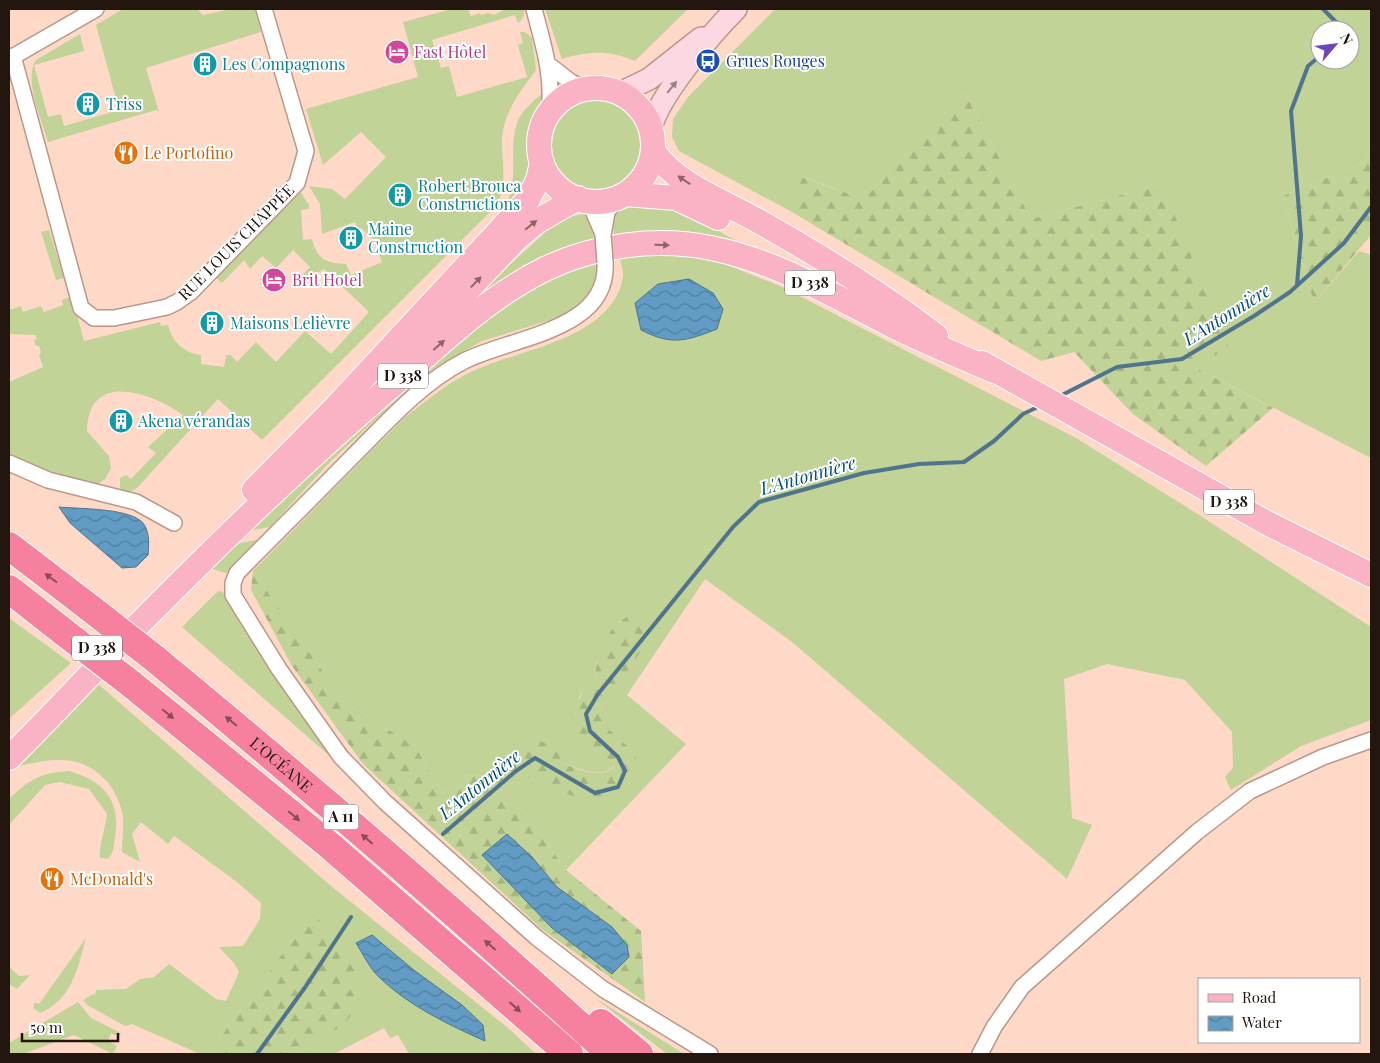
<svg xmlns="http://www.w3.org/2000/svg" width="1380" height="1063" viewBox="0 0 1380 1063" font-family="'Playfair Display',serif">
	<defs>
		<pattern id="forest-firs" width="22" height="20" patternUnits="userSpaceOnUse" patternTransform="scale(1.25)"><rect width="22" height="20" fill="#c1d397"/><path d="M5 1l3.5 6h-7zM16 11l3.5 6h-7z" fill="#a6b481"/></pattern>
		<pattern id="water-waves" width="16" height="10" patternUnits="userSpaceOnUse" patternTransform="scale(1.25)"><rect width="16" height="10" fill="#629cc4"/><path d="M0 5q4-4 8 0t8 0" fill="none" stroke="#507e9e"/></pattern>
	</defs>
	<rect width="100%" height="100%" fill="#ffd9c7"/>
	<path fill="#c1d397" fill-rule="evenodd" d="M 123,9 L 197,9 L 203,15 L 231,9 L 256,9 L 261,32 L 146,68 L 159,112 L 156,110 L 48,142 C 42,120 23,79 36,60 L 80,34 L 84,51 L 34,65 L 48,117 L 61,114 L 64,126 L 119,110 L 96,25 Z
		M 452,9 L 468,9 L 471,16 L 480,13 L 481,15 L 488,13 L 494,15 L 505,9 L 524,9 C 525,15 523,19 518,23 L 515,15 L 432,40 L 441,68 L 449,66 L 457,97 L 527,77 L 518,45 L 523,43 L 520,32 L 525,32 L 532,38 L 536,70 C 521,90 503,113 502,139 C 502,165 507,178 498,204 L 262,440 L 218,399 L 138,487 C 132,492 127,493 120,488 L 120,478 L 126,475 L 131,479 L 156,453 L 148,447 L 183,415 C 151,392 88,370 87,431 L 109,456 L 111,468 L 105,479 L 95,486 L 52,475 L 9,455 L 9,382 L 43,367 L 39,355 L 41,352 L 39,346 L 36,346 L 34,340 L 37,339 L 35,335 L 9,334 L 9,310 L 21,306 L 23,312 L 41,306 L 44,312 L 63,305 L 62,300 L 72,296 L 84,341 L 160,322 L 161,326 L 168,325 C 172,342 184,353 201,355 L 201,364 L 224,367 L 226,355 L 231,355 L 237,362 L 256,342 L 276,362 L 305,331 L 331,354 L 369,312 L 324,269 L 290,289 L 310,267 L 293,250 L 276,268 L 262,256 L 250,269 L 244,260 L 222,283 L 213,275 L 295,192 L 301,193 L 309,205 L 309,209 L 301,210 L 303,240 L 312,239 C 317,260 326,263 346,264 L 351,275 L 382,262 L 373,239 L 361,228 L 358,229 L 355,222 L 322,234 L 320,204 L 309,186 L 332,189 L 345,199 L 386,157 L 361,132 L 323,165 L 306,109 L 418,77 L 403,22 Z
		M 545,9 L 688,9 L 635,61 C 608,50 589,51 562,59 Z
		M 775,9 L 1371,9 L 1371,146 L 1363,163 L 1283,196 L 1314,303 L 1359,251 L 1371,255 L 1371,458 L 1196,368 L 1162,184 L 1031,219 L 965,92 L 864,199 L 803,177 L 792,212 L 679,151 L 672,137 L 673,119 L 688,97 ZM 1320,30 L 1350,30 L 1350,60 L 1320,60 Z
		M 545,91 L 546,97 C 531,120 520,144 532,171 L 527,185 L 502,213 C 522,180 507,154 517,123 C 522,109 535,100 545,91 Z
		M550 146a47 47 0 1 1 94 0a47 47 0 1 1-94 0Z
		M 640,204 L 674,207 L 702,221 L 741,244 L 614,238 L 613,220 L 617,212 Z
		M 583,214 L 590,217 L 595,242 L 480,296 L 481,291 L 561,218 Z
		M 49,230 L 64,278 L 56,280 L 41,232 Z
		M 659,250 L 717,261 L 780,286 L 1076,438 L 1196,513 L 1371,627 L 1371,720 L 1301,746 L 1231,790 L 1225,777 L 1233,768 L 1232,732 L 1185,680 L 1107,664 L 1064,679 L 1072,818 L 1092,825 L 1067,879 L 792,642 L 705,579 L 627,695 L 686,744 L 566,870 L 523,810 L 498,798 L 526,777 L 595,804 L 634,752 L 604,726 L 600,710 L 644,647 L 642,618 L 631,615 L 620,621 L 596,663 L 595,680 L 581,692 L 575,713 L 581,735 L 598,749 L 602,757 L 613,761 L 614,766 C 599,780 579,768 563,763 C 546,758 527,756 509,752 L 487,775 L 457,776 L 443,794 L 415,746 L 345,703 L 253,571 L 403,419 C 426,401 448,382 475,370 C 521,349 612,339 623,277 C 624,271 620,262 619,255 Z
		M 596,261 L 596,279 L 593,292 L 577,306 L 557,318 L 482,341 L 434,368 L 398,398 L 328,464 L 270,527 L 241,532 L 506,301 L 561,271 Z
		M 261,539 L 229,574 L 206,567 L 227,546 Z
		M 218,591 L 223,592 L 272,672 L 332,758 L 182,627 Z
		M 9,618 L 71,663 L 9,719 Z
		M 98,684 L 331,886 L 508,1028 L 536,1054 L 409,1054 L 398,1035 L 390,1038 L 384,1028 L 334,1054 L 302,1054 L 311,1043 L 343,1026 L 313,912 L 223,1034 L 211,1054 L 200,1054 L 132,1024 L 125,1026 L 87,1005 L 83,1000 L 93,994 L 95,995 L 96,990 L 126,989 L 140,979 L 154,977 L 169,964 L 216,999 L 226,1001 L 239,972 L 234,963 L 219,947 L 243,946 L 260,919 L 261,903 L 237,882 L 174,836 L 168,844 L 141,822 L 132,834 L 140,862 L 122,852 C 122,841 124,828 123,817 C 118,784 91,758 57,760 C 44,760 31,764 18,766 ZM 372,935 L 415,971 L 462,1005 L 485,1041 C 447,1024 412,1003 379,977 Z
		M 69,771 C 104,781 121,800 115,837 C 114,846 114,852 108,859 L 100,858 C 98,850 106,825 107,814 L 89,789 L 60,782 L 45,785 L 9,825 L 9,799 C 29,779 41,773 69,771 Z
		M 86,938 C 78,967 72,1000 40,1013 L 33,1008 L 35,1002 L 39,1004 Z
		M 9,967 L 19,976 L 30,975 L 17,989 L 9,984 Z
		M 595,998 L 684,1054 L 667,1054 Z
		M 78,1002 L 91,1018 L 121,1033 L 119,1037 L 111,1033 L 108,1041 L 117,1046 L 113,1054 L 74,1035 L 23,1054 L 9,1054 L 9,1043 Z"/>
	<path fill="url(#forest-firs)" fill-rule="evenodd" d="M 965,92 L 1031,219 L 1162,184 L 1228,347 L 1196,368 L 1273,408 L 1206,466 L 1133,414 L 1074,352 L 1041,361 L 792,212 L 802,177 L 864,199 Z
		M 1371,146 L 1371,235 L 1314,303 L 1283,196 L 1363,163 Z
		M 253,571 L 345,703 L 415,746 L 443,794 L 457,776 L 487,775 L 509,752 L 540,740 L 562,755 L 564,763 C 578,770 600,779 614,767 L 613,761 L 602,757 C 597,746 587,744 580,735 C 576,729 575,711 575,704 L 580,699 C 581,689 586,685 595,680 C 596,652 606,629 631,614 L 642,618 L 647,625 L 644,647 L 600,710 L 605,726 L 634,752 L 641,775 L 619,795 L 595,805 L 526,777 L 499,798 L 523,810 L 566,870 L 641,931 L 645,1002 L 543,930 L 363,764 L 292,666 L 251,590 ZM 483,854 L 532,857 L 557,887 L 580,904 L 612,974 L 552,928 Z
		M 313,912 L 345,950 L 365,996 L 343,1026 L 312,1043 L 302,1054 L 211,1054 L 223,1034 Z"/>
	<path fill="url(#water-waves)" stroke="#4f748e" d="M 689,279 L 713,293 L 723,309 L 717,329 C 686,341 672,346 641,330 L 635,303 L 658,284 Z
		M 59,507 C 80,509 125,508 141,521 C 150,529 149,544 148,555 L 136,567 L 122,568 L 70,523 Z
		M 507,834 L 532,857 L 557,887 L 612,927 L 627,945 L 629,957 L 612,974 L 552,928 L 482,855 Z
		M 372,935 L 415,971 L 462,1005 L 483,1025 L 485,1041 C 449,1025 409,1006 380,978 C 370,969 363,954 356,943 Z"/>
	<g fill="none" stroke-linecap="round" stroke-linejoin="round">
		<path stroke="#4f748e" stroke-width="4" d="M 1323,9 L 1342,28 L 1341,30
			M 1297,285 L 1301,236 L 1291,111 L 1308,66 L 1320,56
			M 1060,396 L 1117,367 L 1182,359 L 1254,316 L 1290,292 L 1344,243 L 1371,207
			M 443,834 L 516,771 L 535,758 L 595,793 L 618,787 L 625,771 L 618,757 L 590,731 L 586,714 L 598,694 L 733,527 L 759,502 L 864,473 L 919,464 L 964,462 L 994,441 L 1023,414 L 1040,406
			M 257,1054 L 306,986 L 351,917"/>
		<defs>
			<path id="street" d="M 534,9 C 543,44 554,77 549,114
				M 13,56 L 81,308 L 94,318 L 114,318 L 167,307 L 177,302 L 191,292 L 297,183 L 306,151 L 264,9
				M 9,59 L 96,9
				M 549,65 L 571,82 L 586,89
				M 589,201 L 603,234
				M 603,235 L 607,212 L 617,198
				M 605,262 C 610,331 511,337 464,361 C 420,384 387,422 352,457 C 314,496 275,534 237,573 L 233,583 L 233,595 L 279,669 L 341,757 L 385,802 L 537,938 L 603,989 L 710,1054
				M 9,463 L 48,480 L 136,502 L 174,523
				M 980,1054 L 994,1027 L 1022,987 L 1197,832 L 1250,791 L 1323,757 L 1371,740"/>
			<path id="secondary" d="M 620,93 L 649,79 L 701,38
				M 651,129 C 657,98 712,33 736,9"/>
			<path id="primary" d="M539 145a57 57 0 1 1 114 0a57 57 0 1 1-114 0Z
				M 653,151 C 679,187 722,200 760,222 C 820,256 881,293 936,336
				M 625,194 L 676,198 L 718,218
				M 398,363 L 517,238 L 536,222 L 578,198
				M 982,363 L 1267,523 L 1371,575
				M 254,490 L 334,409 L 527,201 L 538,180 L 542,162
				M 9,758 C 55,713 98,665 144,619 C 225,537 308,457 396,382 C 444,341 488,297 545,269 C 595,245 656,237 711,248 C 775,261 831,294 889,324 C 923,341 959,356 994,371"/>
			<g id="highway">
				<path d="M 9,546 L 90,608"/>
				<path d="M 9,589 L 65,633"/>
				<path id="s1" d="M 154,658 C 309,786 462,918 611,1054"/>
				<path d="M 130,683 L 329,845 L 569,1054"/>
				<path d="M 601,1023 L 639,1054"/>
			</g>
		</defs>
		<use href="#street" stroke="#bb9787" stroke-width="18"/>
		<use href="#secondary" stroke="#bb9787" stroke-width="24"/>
		<use href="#primary" stroke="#fff" stroke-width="26"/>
		<use href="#highway" stroke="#fff" stroke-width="30"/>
		<use href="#street" stroke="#fff" stroke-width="15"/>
		<use href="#secondary" stroke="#fcd9e2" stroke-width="21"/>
		<use href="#primary" stroke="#fab3c5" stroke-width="24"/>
		<use href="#highway" stroke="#f6819f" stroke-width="28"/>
		<defs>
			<path id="street-bridge" d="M 603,235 L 605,262"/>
			<path id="highway-bridge" d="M 90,608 L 154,658
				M 65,633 L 130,683"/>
		</defs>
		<use href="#street-bridge" stroke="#bb9787" stroke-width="18" stroke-linecap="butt"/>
		<use href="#highway-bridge" stroke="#fff" stroke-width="30" stroke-linecap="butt"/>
		<use href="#street-bridge" stroke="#fff" stroke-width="15"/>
		<use href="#highway-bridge" stroke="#f6819f" stroke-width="28"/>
	</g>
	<defs><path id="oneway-solid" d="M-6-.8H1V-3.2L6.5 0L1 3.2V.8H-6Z" transform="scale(1.25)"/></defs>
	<use fill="#9a8183" href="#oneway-solid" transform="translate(672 87) rotate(-51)"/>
	<g fill="#8e646a">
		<use href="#oneway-solid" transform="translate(684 180) rotate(-146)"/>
		<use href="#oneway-solid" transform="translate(531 225) rotate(-39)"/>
		<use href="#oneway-solid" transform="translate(662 245) rotate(2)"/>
		<use href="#oneway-solid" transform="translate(476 282) rotate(-46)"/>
		<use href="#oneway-solid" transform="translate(439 345) rotate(-41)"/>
	</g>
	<g fill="#8c4c57">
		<use href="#oneway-solid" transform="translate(51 578) rotate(-143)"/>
		<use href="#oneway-solid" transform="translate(168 714) rotate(39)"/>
		<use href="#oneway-solid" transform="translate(231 721) rotate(-140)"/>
		<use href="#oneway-solid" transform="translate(294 816) rotate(40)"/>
		<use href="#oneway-solid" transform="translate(367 839) rotate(-139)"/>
		<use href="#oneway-solid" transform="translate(490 945) rotate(-139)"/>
		<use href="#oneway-solid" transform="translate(515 1007) rotate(42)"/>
	</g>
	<defs>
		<symbol id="hotel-disc" viewBox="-11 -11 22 22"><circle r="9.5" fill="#d1479c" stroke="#fff"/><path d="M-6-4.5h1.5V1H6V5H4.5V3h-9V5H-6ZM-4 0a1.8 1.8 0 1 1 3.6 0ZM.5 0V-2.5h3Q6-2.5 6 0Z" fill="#fff"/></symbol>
		<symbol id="bus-disc" viewBox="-11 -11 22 22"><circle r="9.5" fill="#1a4fb4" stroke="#fff"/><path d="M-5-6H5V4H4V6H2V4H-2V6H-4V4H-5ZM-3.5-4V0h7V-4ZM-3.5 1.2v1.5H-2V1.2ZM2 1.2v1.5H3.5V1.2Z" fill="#fff"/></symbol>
		<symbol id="building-disc" viewBox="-11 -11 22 22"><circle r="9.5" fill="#0f9aa8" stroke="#fff"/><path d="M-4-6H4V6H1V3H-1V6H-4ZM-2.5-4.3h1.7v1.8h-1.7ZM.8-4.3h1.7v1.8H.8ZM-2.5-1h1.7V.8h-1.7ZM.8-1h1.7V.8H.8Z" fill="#fff"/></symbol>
		<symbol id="restaurant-disc" viewBox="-11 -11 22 22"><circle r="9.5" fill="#e8710a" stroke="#fff"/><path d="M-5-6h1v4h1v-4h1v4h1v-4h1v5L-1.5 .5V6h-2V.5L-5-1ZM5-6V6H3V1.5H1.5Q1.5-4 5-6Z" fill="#fff"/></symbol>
	</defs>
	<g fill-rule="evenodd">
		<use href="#hotel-disc" x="383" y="38" width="28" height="28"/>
		<use href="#bus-disc" x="694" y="47" width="28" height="28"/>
		<use href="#building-disc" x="191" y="50" width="28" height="28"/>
		<use href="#building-disc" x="74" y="90" width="28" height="28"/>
		<use href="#restaurant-disc" x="112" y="139" width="28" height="28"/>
		<use href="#building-disc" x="386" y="181" width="28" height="28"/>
		<use href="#building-disc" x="337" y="224" width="28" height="28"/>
		<use href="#hotel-disc" x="260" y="266" width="28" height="28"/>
		<use href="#building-disc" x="198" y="309" width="28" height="28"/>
		<use href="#building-disc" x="107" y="407" width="28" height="28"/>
		<use href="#restaurant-disc" x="38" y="865" width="28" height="28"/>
	</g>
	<g text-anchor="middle" stroke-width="4" stroke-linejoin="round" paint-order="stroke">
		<g fill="#fff" stroke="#655c57" stroke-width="1">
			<rect x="785" y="270.5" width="50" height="25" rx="4"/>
			<rect x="378" y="363.5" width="50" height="25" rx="4"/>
			<rect x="1204" y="489.5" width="50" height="25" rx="4"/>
			<rect x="72" y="635.5" width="50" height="25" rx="4"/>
			<rect x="323.5" y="804.5" width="35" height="25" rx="4"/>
		</g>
		<g font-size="15" font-weight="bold" fill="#23160f">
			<text x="810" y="288">D 338</text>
			<text x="403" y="381">D 338</text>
			<text x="1229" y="507">D 338</text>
			<text x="97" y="653">D 338</text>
			<text x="341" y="822">A 11</text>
		</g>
		<g font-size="16" fill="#b23c85" stroke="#fff" text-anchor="start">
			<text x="414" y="58">Fast Hôtel</text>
			<text x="292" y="286">Brit Hotel</text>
		</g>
		<g font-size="16" fill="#164399" stroke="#fff" text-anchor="start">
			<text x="726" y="67">Grues Rouges</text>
		</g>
		<g font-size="16" fill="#0d838f" stroke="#fff" text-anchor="start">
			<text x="222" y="70">Les Compagnons</text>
			<text x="106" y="110">Triss</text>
			<text x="418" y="192">Robert Brouca<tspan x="418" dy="18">Constructions</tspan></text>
			<text x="368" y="235">Maine<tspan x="368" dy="18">Construction</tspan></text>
			<text x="230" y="329">Maisons Lelièvre</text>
			<text x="138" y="427">Akena vérandas</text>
		</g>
		<g font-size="16" fill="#c56008" stroke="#fff" text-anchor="start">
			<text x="144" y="159">Le Portofino</text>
			<text x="70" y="885">McDonald's</text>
		</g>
		<g font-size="16" fill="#23160f" stroke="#fff">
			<text transform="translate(236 242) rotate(-45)" y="6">RUE LOUIS CHAPPÉE</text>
			<text dy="6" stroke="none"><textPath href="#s1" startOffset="166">L’OCÉANE</textPath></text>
		</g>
		<g font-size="18" font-style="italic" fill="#034f76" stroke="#fff">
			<text transform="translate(1227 315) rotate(-32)" y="6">L'Antonnière</text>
			<text transform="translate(808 476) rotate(-16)" y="6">L'Antonnière</text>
			<text transform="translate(480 785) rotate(-39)" y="6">L'Antonnière</text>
		</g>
	</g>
	<rect width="1380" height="1063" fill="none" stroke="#23160f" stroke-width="20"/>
	<rect x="1198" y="978" width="162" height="65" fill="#ffffff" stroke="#a7a29f"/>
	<rect x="1208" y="994" width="25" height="8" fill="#fab3c5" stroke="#a7a29f"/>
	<text x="1242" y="1003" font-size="15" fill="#23160f">Road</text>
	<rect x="1208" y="1016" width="25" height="15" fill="url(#water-waves)" stroke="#a7a29f"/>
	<text x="1242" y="1028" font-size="15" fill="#23160f">Water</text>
	<g transform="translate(1335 45) rotate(62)"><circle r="24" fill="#ffffff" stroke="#a7a29f"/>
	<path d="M0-4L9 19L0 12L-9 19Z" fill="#6d46be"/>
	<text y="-8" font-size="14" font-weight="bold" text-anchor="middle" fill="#23160f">N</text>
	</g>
	<path d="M22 1033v8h96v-8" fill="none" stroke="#23160f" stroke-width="2.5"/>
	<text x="30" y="1033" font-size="15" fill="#23160f" stroke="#ffffff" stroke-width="4" paint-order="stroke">50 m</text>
</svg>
